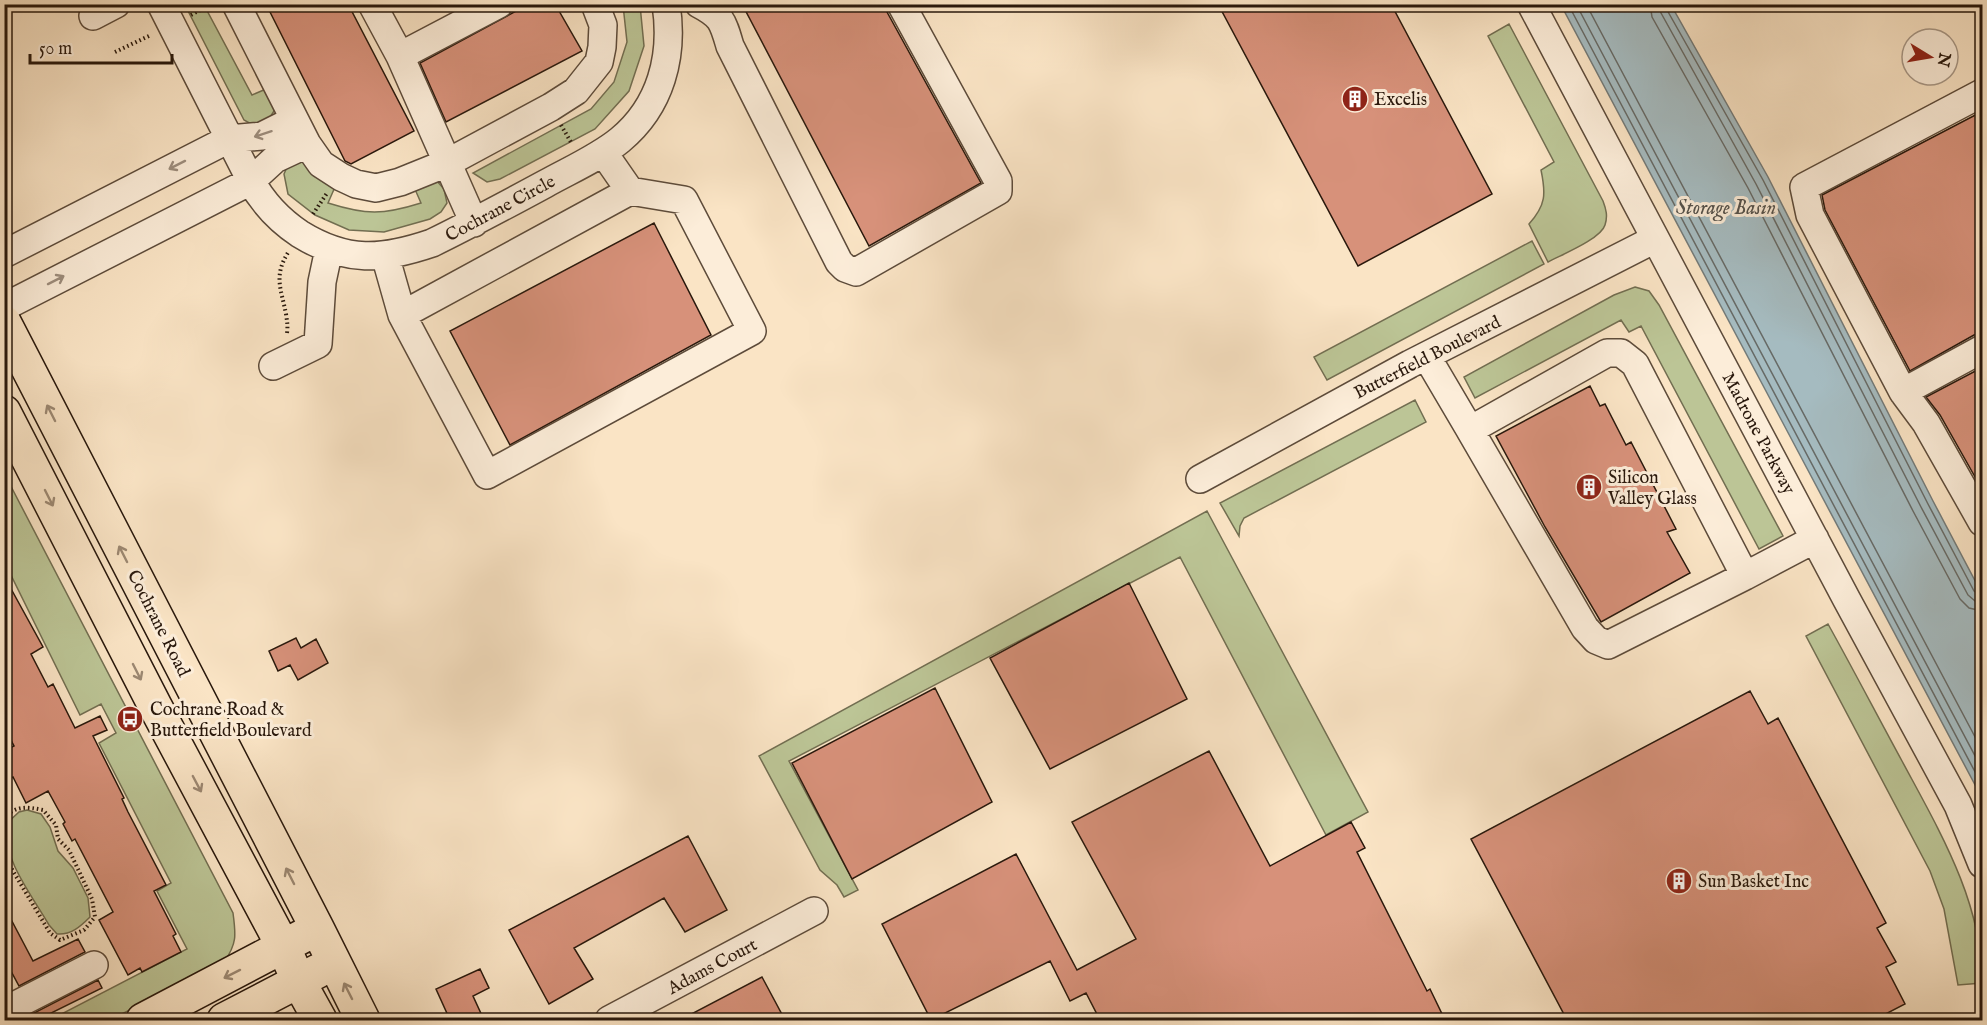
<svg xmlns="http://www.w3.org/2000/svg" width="1987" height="1025" viewBox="0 0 1987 1025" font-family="'IM FELL English',serif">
	<rect width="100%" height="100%" fill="#fae4c5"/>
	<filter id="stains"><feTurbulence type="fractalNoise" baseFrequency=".00333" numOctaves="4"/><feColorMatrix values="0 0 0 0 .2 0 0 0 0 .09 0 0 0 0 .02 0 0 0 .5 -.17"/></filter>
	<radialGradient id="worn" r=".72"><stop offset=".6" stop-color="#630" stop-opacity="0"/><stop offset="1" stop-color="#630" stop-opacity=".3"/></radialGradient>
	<path fill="#bcc596" stroke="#726e51" stroke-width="1.5" d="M 185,5 L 204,5 L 252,95 L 266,89 L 273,102 L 274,111 L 267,122 L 251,124 L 244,120 Z
		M 623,5 L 640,5 L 644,46 L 629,91 L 595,129 L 500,179 L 487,182 L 473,173 L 591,109 L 614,82 L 627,42 Z
		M 1509,24 L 1603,201 C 1606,209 1608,216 1605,225 C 1601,239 1561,255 1548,262 L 1529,224 C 1546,205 1546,194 1541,170 L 1554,162 L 1488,36 Z
		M 299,156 L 335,187 L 328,203 C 366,215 383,215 421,203 L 414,187 L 436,180 L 444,189 L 447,203 L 441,212 L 430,219 L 384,232 L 349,230 L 315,215 L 288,194 L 284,174 L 290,160 Z
		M 1532,241 L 1544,264 L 1327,380 L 1314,357 Z
		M 1635,287 L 1649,291 L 1659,305 L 1783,536 L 1759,549 L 1641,326 L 1629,332 L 1621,320 L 1475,398 L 1464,377 L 1614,295 Z
		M 1415,400 L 1426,422 L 1244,518 L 1240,526 L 1239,536 L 1220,503 Z
		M 4,473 L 233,913 C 236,935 237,944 224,962 L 110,1020 L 50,1020 L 187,949 L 157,891 L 171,883 L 99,743 L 116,733 L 101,704 L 80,715 L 5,563 Z
		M 1207,511 L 1368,812 L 1326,835 L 1180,557 L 789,761 L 858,890 L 844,897 L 837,885 L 820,870 L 759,756 Z
		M 1828,624 C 1853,669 1877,715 1902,761 C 1939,830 1983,903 1982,983 L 1958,985 L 1944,909 L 1930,871 L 1806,636 Z
		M 27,810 L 41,814 L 50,827 L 58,851 L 73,868 L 88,898 L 90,917 C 80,927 71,935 57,934 L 49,925 C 31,894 4,861 5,825 L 19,812 Z"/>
	<path fill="#a5bbc0" stroke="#737a78" stroke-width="1.5" d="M 1561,5 L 1671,5 L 1768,177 L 1933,501 L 1982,594 L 1982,798 Z"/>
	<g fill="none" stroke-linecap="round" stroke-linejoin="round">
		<path stroke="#676a66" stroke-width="1.5" d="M 1568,4 L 1982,785
			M 1576,4 L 1982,769
			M 1586,4 L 1982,750
			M 1650,4 L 1652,17 L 1748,188 L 1913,511 L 1960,599 L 1969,608 L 1982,611
			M 1659,4 L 1661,13 L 1756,184 L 1921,507 L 1968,595 L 1975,601 L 1982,602
			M 1666,4 L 1667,10 L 1763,180 L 1928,504 L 1974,591 L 1978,594 L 1982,595"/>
	</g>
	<path fill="#d7917a" stroke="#29180c" stroke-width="1.5" d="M 266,4 L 348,4 L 414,131 L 351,164 L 345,161 Z
		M 529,4 L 555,4 L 582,51 L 446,122 L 420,63 Z
		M 742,4 L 885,4 L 887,12 L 981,183 L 869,246 Z
		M 1218,4 L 1391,4 L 1492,194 L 1358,266 Z
		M 1983,111 L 1983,333 L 1974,335 L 1910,371 L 1825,210 L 1822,195 Z
		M 654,223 L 711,335 L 510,445 L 450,331 Z
		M 1983,367 L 1983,491 L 1940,415 L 1926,397 Z
		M 1590,386 L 1600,406 L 1605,404 L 1626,445 L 1631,442 L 1676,529 L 1667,532 L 1690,573 L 1601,622 L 1545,527 L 1496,436 Z
		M 4,576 L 43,647 L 31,654 L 48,687 L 53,684 L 75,728 L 100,716 L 107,730 L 93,736 L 124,798 L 122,799 L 128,812 L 166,885 L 154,891 L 176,934 L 173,936 L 181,952 L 142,972 L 140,968 L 128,975 L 99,920 L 113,912 L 75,839 L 72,841 L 63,824 L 65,822 L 48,791 L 26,803 L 13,777 L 9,779 L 4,771 L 4,757 L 11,753 L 8,749 L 14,746 L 4,727 Z
		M 1129,583 L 1187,699 L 1050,769 L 990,658 Z
		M 296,638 L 301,648 L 316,639 L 328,663 L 298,680 L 290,665 L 278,671 L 269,651 Z
		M 935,688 L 992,802 L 852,879 L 792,763 Z
		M 1750,691 L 1768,724 L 1778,718 L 1886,923 L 1877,928 L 1896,962 L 1886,967 L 1905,1004 L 1874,1020 L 1567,1020 L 1471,839 Z
		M 1209,751 L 1270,866 L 1351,822 L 1365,848 L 1357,852 L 1427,991 L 1430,989 L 1445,1020 L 1100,1020 L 1086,993 L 1070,1001 L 1050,961 L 931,1020 L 882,924 L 1016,854 L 1077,970 L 1136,939 L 1072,822 Z
		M 688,836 L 727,910 L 685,932 L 664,898 L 574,948 L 593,979 L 549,1004 L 509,930 Z
		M 4,906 L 33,961 L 78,939 L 85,952 L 19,986 L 4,958 Z
		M 480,969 L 489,988 L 473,996 L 484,1020 L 450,1020 L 436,989 Z
		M 762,977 L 785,1020 L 680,1020 Z
		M 98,980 L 102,988 L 37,1020 L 34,1013 Z"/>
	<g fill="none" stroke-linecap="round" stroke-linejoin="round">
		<defs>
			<path id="minor" d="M 161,4 L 251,181 C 263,203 279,220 300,234 C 347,263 382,260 432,243 C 471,224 508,204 545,184 C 570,170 598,158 620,140 C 661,106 674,56 666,4
				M 236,4 L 307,144 L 321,164 L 341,177 L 356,184 L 376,188 L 400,182 L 447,163 L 551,107 L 576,91 L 599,62 L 602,47 L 603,25 L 595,4
				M 372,4 L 400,56 L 474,223
				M 699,4 C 722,16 723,22 730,46 L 839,262 L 845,268 L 856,272 L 998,191 L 998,181 L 901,4
				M 1531,4 L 1847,600 L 1958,805 L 1982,864
				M 93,16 L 116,4
				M 400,56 L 499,4
				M 1982,93 L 1804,187 L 1810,215 L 1903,392 L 1982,349
				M 603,152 L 630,191
				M 630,191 L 684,200 L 752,331 L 487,475 L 402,315 Z
				M 4,254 L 229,139 L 262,136 L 294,120
				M 385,255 L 402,315
				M 4,307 L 251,181 L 275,159 L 307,144
				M 1427,357 L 1470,430 L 1607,353 L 1621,353 L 1635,364 L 1745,576 L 1815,539
				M 273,366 L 318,344 L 322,282 L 329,249
				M 1903,392 L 1926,423 L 1982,522
				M 1470,430 L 1585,628 L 1596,640 L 1608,645 L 1745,576
				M 1200,479 L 1410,364 L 1655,239
				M 4,1011 L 94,965
				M 609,1020 L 814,911"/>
			<path id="major" d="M 4,322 L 317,928 L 363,1020
				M 4,412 L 155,706 L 284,948 L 299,982 L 320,1020
				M 143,1020 L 303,936
				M 224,1020 L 318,971"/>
		</defs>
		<use href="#minor" stroke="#5d4b3a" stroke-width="30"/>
		<use href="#major" stroke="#29180c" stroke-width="36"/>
		<path stroke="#29180c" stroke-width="4" stroke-dasharray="1.5 3" stroke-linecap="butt" d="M 191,15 L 211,4
			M 115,52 L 151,35
			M 561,125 L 572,144
			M 313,214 L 327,193
			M 287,333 C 288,326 287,321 286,314 C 281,288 273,276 289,251
			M 4,818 C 16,805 28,807 43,810 L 56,825 L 58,839 L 69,850 L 92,899 L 95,917 L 84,930 L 60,940 L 50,933 L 4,856"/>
		<use href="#minor" stroke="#fcedd9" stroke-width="27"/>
		<use href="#major" stroke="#fae4c5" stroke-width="33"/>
	</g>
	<defs><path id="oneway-shaft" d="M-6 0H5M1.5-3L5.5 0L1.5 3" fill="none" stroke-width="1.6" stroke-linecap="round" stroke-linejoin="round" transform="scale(1.5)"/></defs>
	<g stroke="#9d8d7d">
		<use href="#oneway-shaft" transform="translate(263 134) rotate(162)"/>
		<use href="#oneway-shaft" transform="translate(177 165) rotate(153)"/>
		<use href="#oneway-shaft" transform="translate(56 280) rotate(-27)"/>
	</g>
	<g stroke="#9c8872">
		<use href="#oneway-shaft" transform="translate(51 413) rotate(-117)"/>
		<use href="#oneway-shaft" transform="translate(49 498) rotate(63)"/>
		<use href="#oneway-shaft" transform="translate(123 554) rotate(-117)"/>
		<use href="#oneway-shaft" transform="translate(137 672) rotate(63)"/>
		<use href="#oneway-shaft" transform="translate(197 784) rotate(62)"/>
		<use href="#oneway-shaft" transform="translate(290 876) rotate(-117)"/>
		<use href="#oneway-shaft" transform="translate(232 974) rotate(153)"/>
		<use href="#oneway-shaft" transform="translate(348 991) rotate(-117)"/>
	</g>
	<defs>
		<symbol id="building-disc" viewBox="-11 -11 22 22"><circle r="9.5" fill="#8f2418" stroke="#fcedd9"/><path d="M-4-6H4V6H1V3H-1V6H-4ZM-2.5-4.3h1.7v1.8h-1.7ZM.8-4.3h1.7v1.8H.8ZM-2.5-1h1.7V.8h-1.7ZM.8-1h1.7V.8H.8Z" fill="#fff"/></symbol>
		<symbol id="bus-disc" viewBox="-11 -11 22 22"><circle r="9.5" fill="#8f2418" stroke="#fcedd9"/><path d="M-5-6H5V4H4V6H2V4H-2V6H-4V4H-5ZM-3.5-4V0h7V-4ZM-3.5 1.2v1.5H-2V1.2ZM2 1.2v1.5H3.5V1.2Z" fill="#fff"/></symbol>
	</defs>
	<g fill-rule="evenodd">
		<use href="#building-disc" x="1340" y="84" width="30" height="30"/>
		<use href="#building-disc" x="1574" y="472" width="30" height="30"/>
		<use href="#bus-disc" x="115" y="704" width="30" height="30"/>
		<use href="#building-disc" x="1664" y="866" width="30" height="30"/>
	</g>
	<g text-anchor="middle" stroke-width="6" stroke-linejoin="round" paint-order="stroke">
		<g font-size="18" fill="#29180c" stroke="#fcedd9" text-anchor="start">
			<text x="1374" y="105">Excelis</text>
			<text x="1608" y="483">Silicon<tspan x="1608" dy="21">Valley Glass</tspan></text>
			<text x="150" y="715">Cochrane Road &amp;<tspan x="150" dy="21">Butterfield Boulevard</tspan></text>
			<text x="1698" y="887">Sun Basket Inc</text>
		</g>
		<g font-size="18" fill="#29180c" stroke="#fcedd9">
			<text transform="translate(500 208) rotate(-28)" y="6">Cochrane Circle</text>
			<text transform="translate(1427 357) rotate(-27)" y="6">Butterfield Boulevard</text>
			<text transform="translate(1759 433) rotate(62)" y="6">Madrone Parkway</text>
			<text transform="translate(159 623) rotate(63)" y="6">Cochrane Road</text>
			<text transform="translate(712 966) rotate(-28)" y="6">Adams Court</text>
		</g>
		<g font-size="20" font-style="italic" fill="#54514b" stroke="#fcedd9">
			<text x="1726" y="214">Storage Basin</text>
		</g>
	</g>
	<rect width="1987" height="1025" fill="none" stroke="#fae4c5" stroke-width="24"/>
	<rect x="6" y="6" width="1975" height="1013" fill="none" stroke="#29180c" stroke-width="3"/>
	<rect x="12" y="12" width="1963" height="1001" fill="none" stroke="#29180c" stroke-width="1.5"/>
	<g transform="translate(1930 57) rotate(101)"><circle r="28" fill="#fcedd9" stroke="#a89887" stroke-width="1.5"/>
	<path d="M0-4.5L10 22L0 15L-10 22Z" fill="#8f2418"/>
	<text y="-9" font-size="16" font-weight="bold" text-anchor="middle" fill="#29180c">N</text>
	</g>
	<path d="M30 54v9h142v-9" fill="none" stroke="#29180c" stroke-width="3"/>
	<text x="39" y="54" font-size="18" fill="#29180c" stroke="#fcedd9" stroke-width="4.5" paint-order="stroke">50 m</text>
	<rect width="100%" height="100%" filter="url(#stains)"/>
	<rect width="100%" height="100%" fill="url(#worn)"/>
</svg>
